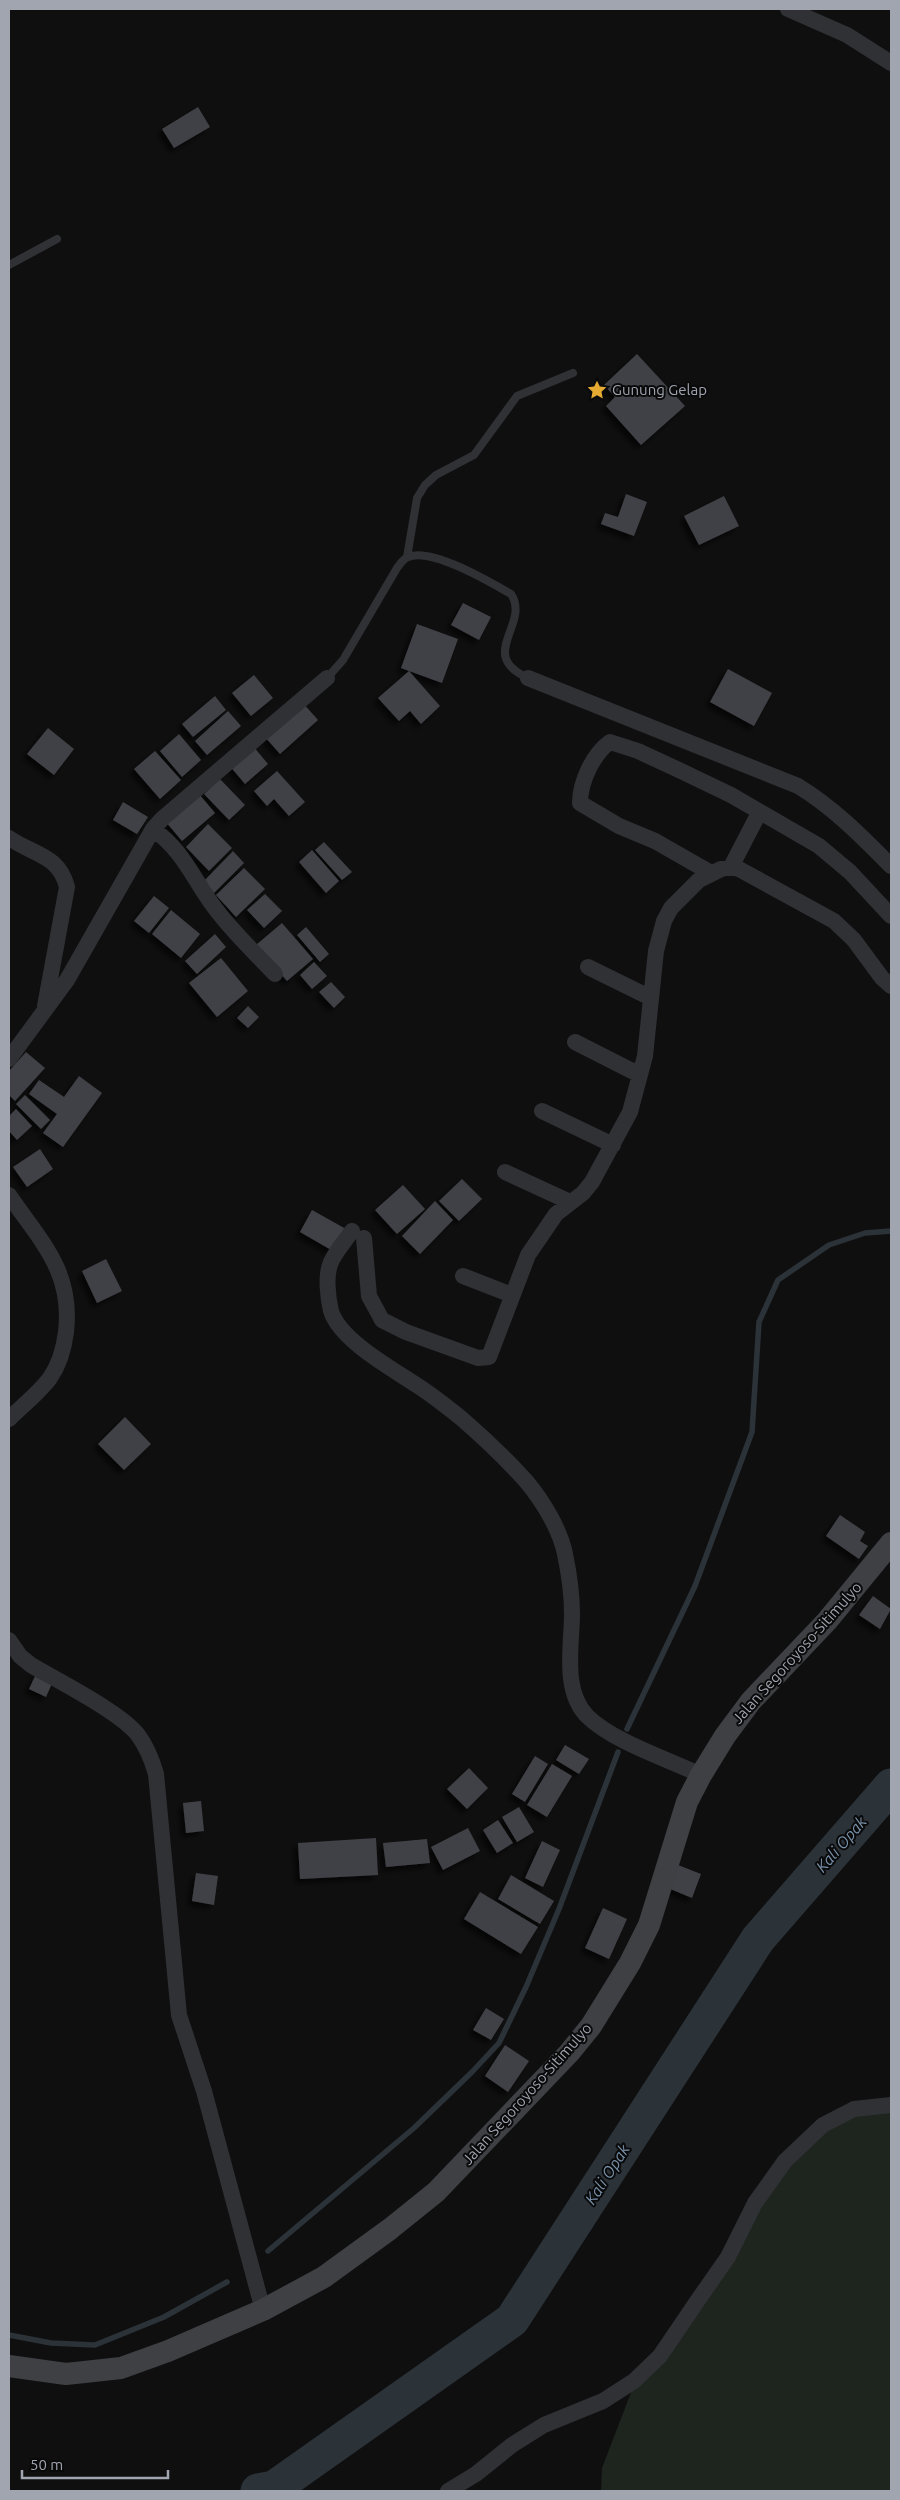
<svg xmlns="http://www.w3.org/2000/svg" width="900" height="2500" viewBox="0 0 900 2500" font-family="Ubuntu,sans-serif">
	<defs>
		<filter id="shadow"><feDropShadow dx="-4.5" dy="4.5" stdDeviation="2.5" flood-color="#0009"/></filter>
	</defs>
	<rect width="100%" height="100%" fill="#0f0f10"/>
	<path fill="#1e241e" d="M 891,2106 L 891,2491 L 601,2491 L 602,2468 L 635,2382 L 757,2204 L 824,2126 Z"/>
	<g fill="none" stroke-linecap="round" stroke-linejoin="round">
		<path stroke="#2b3339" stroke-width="5.5" d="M 627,1729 L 695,1586 L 752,1432 L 759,1322 L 778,1280 L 829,1245 L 865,1233 L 891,1231
			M 268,2251 L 414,2128 L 472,2072 L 499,2043 L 526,1987 L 559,1909 L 618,1752
			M 9,2335 L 51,2343 L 95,2345 L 164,2317 L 227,2282"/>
		<path stroke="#2b3339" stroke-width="35" d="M 258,2491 L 274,2488 L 512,2320 L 758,1939 L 891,1786"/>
	</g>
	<path fill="#404146" filter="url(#shadow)" d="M 198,107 L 210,127 L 174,148 L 162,129 Z
		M 637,354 L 685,406 L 641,445 L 606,406 L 615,397 L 604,385 Z
		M 626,494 L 647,502 L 634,536 L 601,524 L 605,513 L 618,517 Z
		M 724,496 L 739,526 L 699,545 L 684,516 Z
		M 463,603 L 491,617 L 479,640 L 451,625 Z
		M 417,624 L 458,639 L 442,683 L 401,668 Z
		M 728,669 L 772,693 L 754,726 L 710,702 Z
		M 409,671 L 440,706 L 421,724 L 410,711 L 399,721 L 378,698 Z
		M 254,675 L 273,698 L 251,716 L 232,693 Z
		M 215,696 L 226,710 L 193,737 L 182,724 Z
		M 302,702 L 318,720 L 280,754 L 265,737 Z
		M 228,711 L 241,726 L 207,755 L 195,741 Z
		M 48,728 L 74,749 L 54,775 L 27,754 Z
		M 179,734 L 201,760 L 182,777 L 160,751 Z
		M 253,746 L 268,764 L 245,784 L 229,765 Z
		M 155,751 L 181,780 L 160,799 L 134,769 Z
		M 277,771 L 305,802 L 289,816 L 274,799 L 267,806 L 254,791 Z
		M 220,779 L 245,805 L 229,820 L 204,794 Z
		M 199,794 L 215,813 L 182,841 L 166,822 Z
		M 123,802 L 148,817 L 137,834 L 113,820 Z
		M 208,824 L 232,848 L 209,871 L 186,847 Z
		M 324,842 L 352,872 L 342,880 L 315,850 Z
		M 312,850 L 339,881 L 326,893 L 299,862 Z
		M 233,851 L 244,863 L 214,893 L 203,882 Z
		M 244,868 L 265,889 L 236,917 L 216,895 Z
		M 265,894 L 282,911 L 264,928 L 247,910 Z
		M 154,896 L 169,908 L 149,933 L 134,921 Z
		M 171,910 L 200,934 L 181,958 L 152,934 Z
		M 282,923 L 313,959 L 287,981 L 256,945 Z
		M 306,927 L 329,954 L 320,962 L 297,935 Z
		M 215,934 L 226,947 L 197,974 L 185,961 Z
		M 221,958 L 248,991 L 217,1017 L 189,983 Z
		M 314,962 L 327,976 L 312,989 L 300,975 Z
		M 331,982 L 345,997 L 334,1008 L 319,992 Z
		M 248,1006 L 259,1017 L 248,1028 L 237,1018 Z
		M 26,1052 L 45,1068 L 15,1101 L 9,1095 L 9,1071 Z
		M 79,1076 L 102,1093 L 63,1147 L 43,1133 L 57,1114 L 29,1094 L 39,1080 L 64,1097 Z
		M 25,1095 L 50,1120 L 41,1129 L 16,1104 Z
		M 16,1109 L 32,1126 L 17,1140 L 9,1131 L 9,1116 Z
		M 40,1149 L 53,1169 L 27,1187 L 13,1167 Z
		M 462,1179 L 482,1199 L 459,1221 L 439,1201 Z
		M 403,1185 L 425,1209 L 397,1234 L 375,1210 Z
		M 435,1201 L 453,1220 L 420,1254 L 402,1236 Z
		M 312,1210 L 346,1229 L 333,1251 L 300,1232 Z
		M 106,1259 L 122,1291 L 97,1303 L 82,1271 Z
		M 125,1417 L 151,1444 L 124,1470 L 98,1444 Z
		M 840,1515 L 865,1532 L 860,1541 L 868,1546 L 859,1559 L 826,1536 Z
		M 873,1596 L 891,1609 L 880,1629 L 859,1615 Z
		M 37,1672 L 54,1679 L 46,1697 L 29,1689 Z
		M 565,1745 L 589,1759 L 579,1774 L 556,1760 Z
		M 535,1756 L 548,1764 L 525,1802 L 512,1794 Z
		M 552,1764 L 572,1776 L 547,1817 L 527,1805 Z
		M 469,1768 L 488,1788 L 467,1809 L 447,1789 Z
		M 201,1801 L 204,1831 L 186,1833 L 183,1803 Z
		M 519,1807 L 534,1832 L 517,1842 L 502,1817 Z
		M 498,1820 L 513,1843 L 497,1853 L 483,1830 Z
		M 468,1828 L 480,1851 L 443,1870 L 431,1847 Z
		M 376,1838 L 378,1875 L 300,1879 L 298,1843 Z
		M 427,1839 L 430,1863 L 386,1867 L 383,1843 Z
		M 542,1841 L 560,1850 L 543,1887 L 525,1878 Z
		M 678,1865 L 701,1874 L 692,1898 L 668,1888 Z
		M 196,1873 L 218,1876 L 214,1905 L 192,1901 Z
		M 511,1875 L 554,1901 L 540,1924 L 498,1899 Z
		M 480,1892 L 538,1927 L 521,1954 L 464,1919 Z
		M 603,1908 L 627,1919 L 609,1959 L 585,1948 Z
		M 486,2008 L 504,2019 L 491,2040 L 473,2030 Z
		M 505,2045 L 529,2061 L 508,2092 L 485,2076 Z"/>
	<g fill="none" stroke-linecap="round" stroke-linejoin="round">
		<path stroke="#303135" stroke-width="8" d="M 9,265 L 57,239
			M 407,557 L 417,498 L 425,485 L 436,475 L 474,455 L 517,396 L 573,373
			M 327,678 L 343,660 L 397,568 C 400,564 404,558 408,557 C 431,547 490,582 511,594 C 531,624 476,655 528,678"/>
		<path stroke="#303135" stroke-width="16" d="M 788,9 L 847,35 L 891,63
			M 528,678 L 798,786 C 834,808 862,837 891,866
			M 153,829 C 186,853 194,882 218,912 C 235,934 256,954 275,974
			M 9,838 C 34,855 59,855 67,887 L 45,1006
			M 731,867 L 759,813
			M 711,873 L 655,841 L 619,826 L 580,803 C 580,782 593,754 610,742 L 638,751 L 681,771 L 731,795 L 819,846 L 850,872 L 891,916
			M 588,967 L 651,998
			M 575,1042 L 640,1075
			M 9,1059 L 67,980 L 153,829 L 163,818 L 327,678
			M 542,1111 L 613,1145
			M 505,1172 L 570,1202
			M 9,1195 C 41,1242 73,1271 66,1332 C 64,1348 59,1365 50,1378 C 39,1393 22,1406 9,1419
			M 352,1231 C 345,1241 336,1251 331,1262 C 325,1275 328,1298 331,1311 C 340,1340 391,1368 415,1384 C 431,1394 446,1406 461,1418 C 483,1437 506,1459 526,1481 C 542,1500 560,1529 565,1554 C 569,1573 572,1594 572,1614 C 572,1645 562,1690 587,1716 C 612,1741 667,1759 701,1775
			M 364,1238 L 369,1296 L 382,1320 L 406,1332 L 478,1358 L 489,1357 L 528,1255 L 556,1214 L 583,1193 L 592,1182 L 630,1112 L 645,1056 L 656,951 L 664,921 L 671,908 L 699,880 L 721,869 L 731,867 L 739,869 L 834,921 L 854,940 L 882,978 L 891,986
			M 463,1276 L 512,1295
			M 9,1640 L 20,1656 L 31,1665 C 58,1681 120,1712 138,1735 C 147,1747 152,1760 156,1774 L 179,2015 L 204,2091 L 263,2310
			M 448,2491 L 476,2474 L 512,2445 L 544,2425 L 603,2401 L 634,2381 L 660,2356 L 698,2300 L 728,2257 L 755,2203 L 785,2161 L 823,2125 L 854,2109 L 891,2105"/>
		<path stroke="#3e4044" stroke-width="22" d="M 9,2366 L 66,2374 L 121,2368 L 168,2351 L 263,2310 L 324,2277 L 390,2229 L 436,2192 L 569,2053 L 591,2026 L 630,1963 L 649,1925 L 687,1802 L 701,1775 L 725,1736 L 751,1701 L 827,1621 L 891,1543"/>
	</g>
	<defs>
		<symbol id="sight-bare" viewBox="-9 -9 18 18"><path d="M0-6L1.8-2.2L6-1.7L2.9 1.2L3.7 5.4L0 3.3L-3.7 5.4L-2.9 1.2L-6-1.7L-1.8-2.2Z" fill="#e4aa32" stroke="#0a0a0b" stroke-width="2.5" paint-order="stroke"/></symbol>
	</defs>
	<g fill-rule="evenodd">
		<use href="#sight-bare" x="583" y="376" width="28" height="28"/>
	</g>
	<g text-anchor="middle" stroke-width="4" stroke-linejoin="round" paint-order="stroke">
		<g font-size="15" fill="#a1a5b0" stroke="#0a0a0b" text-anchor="start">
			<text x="612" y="395">Gunung Gelap</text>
		</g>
		<g font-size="15" fill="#a1a5b0" stroke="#0a0a0b">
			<text transform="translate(797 1653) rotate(-48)" y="5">Jalan Segoroyoso-Sitimulyo</text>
			<text transform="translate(527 2094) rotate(-48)" y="5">Jalan Segoroyoso-Sitimulyo</text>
		</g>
		<g font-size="16" font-style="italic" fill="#7992aa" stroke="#0a0a0b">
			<text transform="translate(841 1844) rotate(-49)" y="6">Kali Opak</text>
			<text transform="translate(607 2174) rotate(-57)" y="6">Kali Opak</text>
		</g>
	</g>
	<rect width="900" height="2500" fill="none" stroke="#a1a5b0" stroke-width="20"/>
	<path d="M22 2470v8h146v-8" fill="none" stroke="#a1a5b0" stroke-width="2.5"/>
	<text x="30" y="2470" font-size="15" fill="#a1a5b0" stroke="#0a0a0b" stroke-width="4" paint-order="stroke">50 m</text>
</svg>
